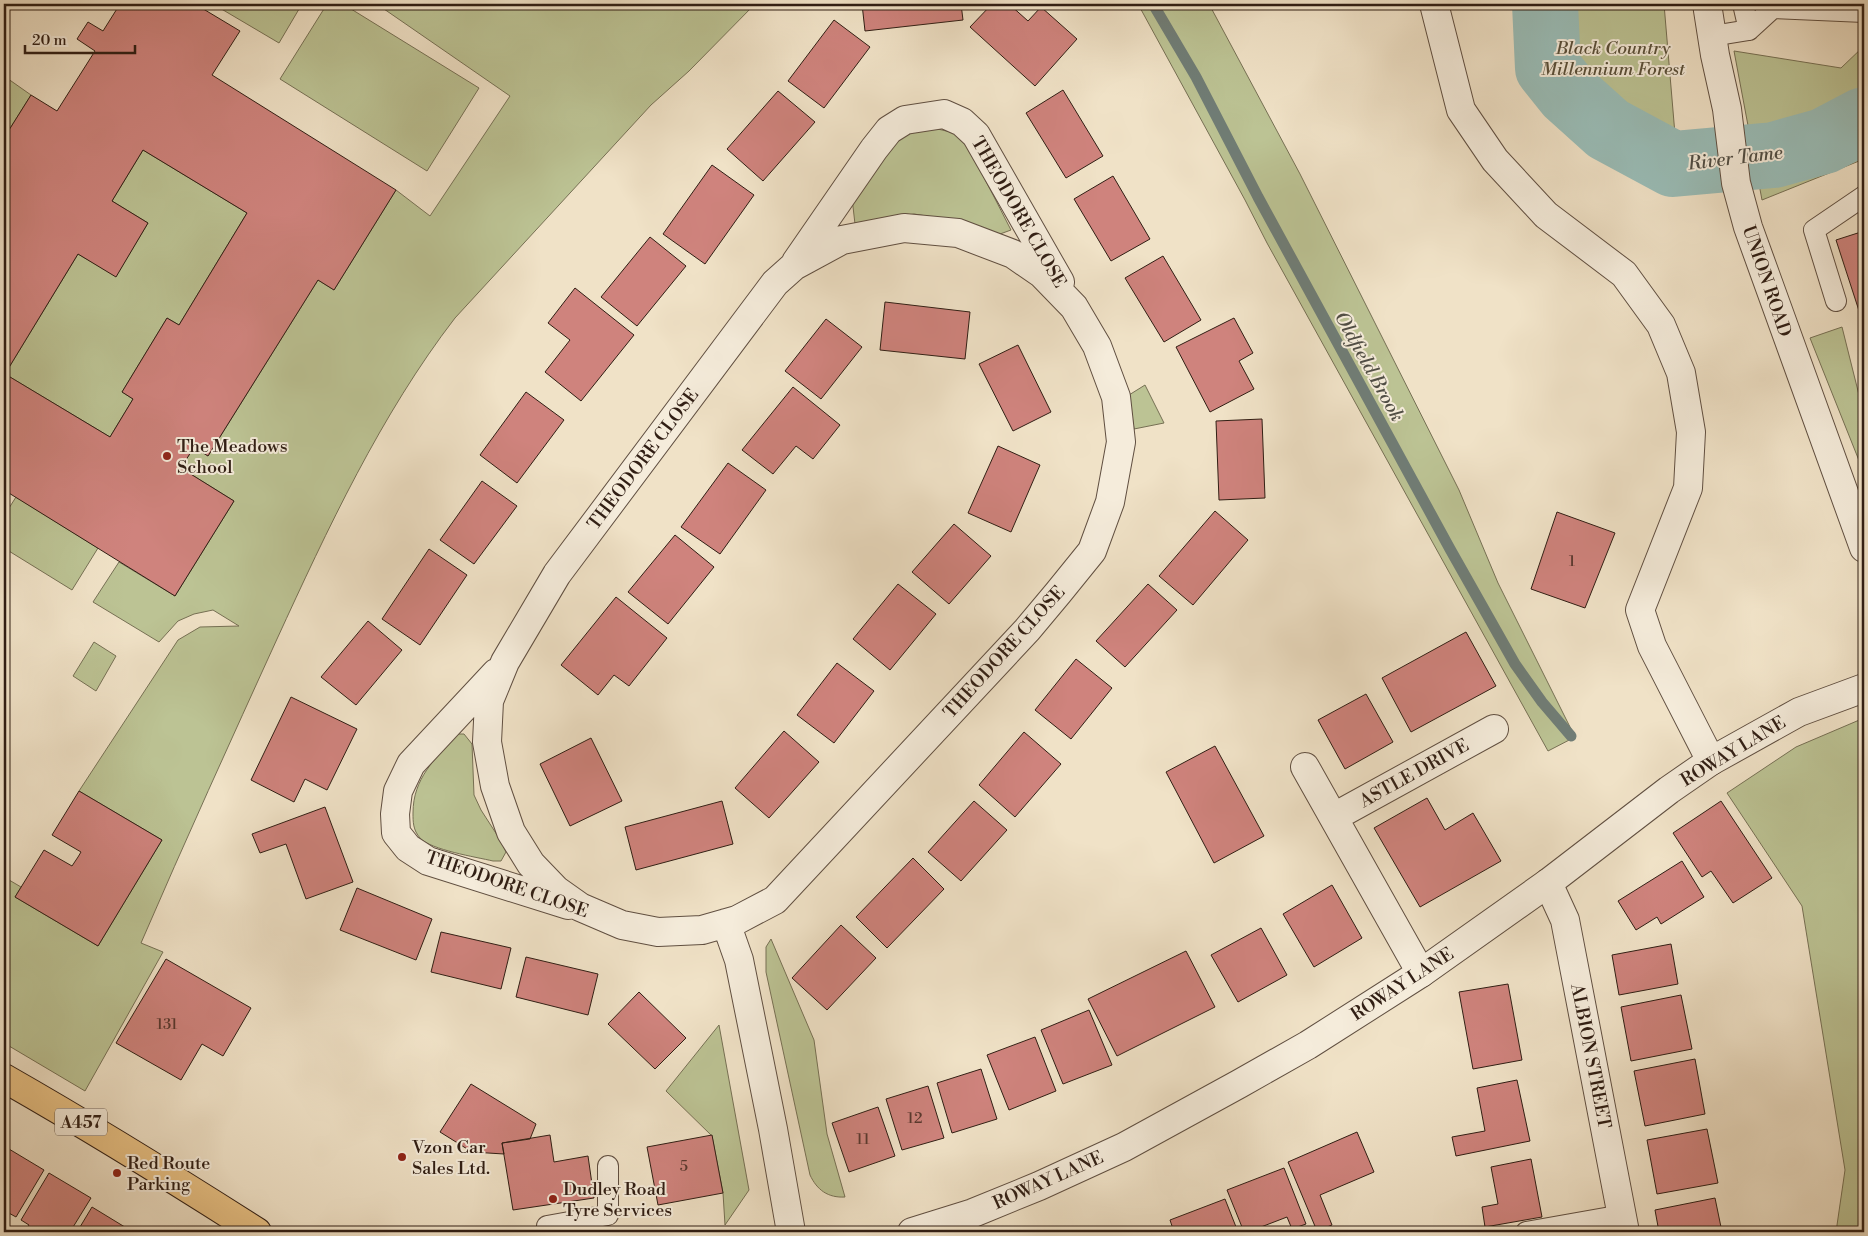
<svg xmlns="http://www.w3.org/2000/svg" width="1868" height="1236" viewBox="0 0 1868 1236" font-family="'Libre Bodoni',serif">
	<rect width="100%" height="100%" fill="#f0e2c7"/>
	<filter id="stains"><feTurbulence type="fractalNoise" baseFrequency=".004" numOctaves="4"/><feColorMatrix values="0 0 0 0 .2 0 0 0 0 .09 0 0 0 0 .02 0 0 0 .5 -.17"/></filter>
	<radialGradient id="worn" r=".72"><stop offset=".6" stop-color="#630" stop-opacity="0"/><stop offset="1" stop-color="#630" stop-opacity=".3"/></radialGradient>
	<path fill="#bcc394" stroke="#767054" d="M 213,4 L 302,4 L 279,43 Z
		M 327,4 L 343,4 L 479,88 L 427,171 L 280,79 Z
		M 369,4 L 755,4 L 689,71 L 651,105 L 455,318 C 381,414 327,530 277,639 C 231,740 185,841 141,943 L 163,952 L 85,1091 L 4,1043 L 4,877 L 21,887 L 15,897 L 98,946 L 162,840 L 79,791 L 178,640 L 200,627 L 239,626 L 213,610 L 194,614 L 178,621 L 159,642 L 93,602 L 119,562 L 175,596 L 234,501 L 181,468 L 194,447 L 208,456 L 318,280 L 334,290 L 396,190 L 430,216 L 510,96 L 384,9 Z
		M 1138,4 L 1209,4 L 1300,174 L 1459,490 L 1498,583 L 1575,737 L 1548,751 L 1267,243 L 1245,200 Z
		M 1545,4 L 1664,4 L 1678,170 L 1608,129 L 1568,93 L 1548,68 Z
		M 1864,46 L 1864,159 L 1762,200 L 1734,51 L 1841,68 Z
		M 4,76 L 31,95 L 4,138 Z
		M 929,127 L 955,133 L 970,150 L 1011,230 L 1000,234 L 946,219 L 914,214 L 855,224 L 852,198 L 889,143 L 908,131 Z
		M 143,150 L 247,213 L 179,325 L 167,318 L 122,392 L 133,399 L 110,437 L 5,374 L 78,254 L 116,276 L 148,223 L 112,201 Z
		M 1842,327 L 1864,415 L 1864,473 L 1810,338 Z
		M 1145,385 L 1164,423 L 1134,429 L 1129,395 Z
		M 16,497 L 98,548 L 72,590 L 4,548 L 4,516 Z
		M 94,642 L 116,656 L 96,691 L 73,676 Z
		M 1864,718 L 1864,1232 L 1836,1232 L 1845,1170 L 1802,906 L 1727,793 L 1796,747 Z
		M 456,734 L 464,734 L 472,744 L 474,795 L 481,810 L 501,841 L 506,852 L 501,861 L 493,861 C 476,857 431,850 420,838 C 413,830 413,822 413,813 C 413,778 435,760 456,734 Z
		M 771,939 L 814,1040 L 827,1134 L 845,1197 C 828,1198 817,1190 810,1175 L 766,972 L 766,947 Z
		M 719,1025 L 749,1190 L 725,1225 L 723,1193 L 712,1136 L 666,1091 Z"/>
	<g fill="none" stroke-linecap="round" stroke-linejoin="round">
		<path stroke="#707d76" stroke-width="11" d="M 1153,4 L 1196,77 L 1258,197 L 1450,549 L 1515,664 L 1542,702 L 1571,736"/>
		<path stroke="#9abdb7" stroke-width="66" d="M 1545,4 L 1548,68 L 1568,93 L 1608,129 L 1673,164 L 1774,155 L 1824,141 L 1864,120"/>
	</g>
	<path fill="#cf837d" stroke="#301e14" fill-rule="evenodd" d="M 120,4 L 195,4 L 240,31 L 212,75 L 396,190 L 334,290 L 318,280 L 208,456 L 194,447 L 181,468 L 234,501 L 175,596 L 4,490 L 4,138 L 31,95 L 57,111 L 95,51 L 77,39 L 88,22 L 103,31 ZM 143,150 L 247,213 L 179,325 L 167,318 L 122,392 L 133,399 L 110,437 L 5,374 L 78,254 L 116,277 L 148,223 L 112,201 Z
		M 862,4 L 961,4 L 963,20 L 865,31 Z
		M 992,4 L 1009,4 L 1028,21 L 1041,7 L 1077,39 L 1035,86 L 970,27 Z
		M 834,20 L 870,47 L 824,108 L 788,81 Z
		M 1063,90 L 1103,156 L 1066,178 L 1026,113 Z
		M 778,91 L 815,122 L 763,181 L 727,149 Z
		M 712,165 L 754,195 L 705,264 L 663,234 Z
		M 1113,176 L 1150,239 L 1111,261 L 1074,199 Z
		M 1864,231 L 1864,319 L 1862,320 L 1836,240 Z
		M 650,237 L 686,266 L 637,326 L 601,297 Z
		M 1163,256 L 1201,320 L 1164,342 L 1125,278 Z
		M 575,288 L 634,335 L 581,401 L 545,372 L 570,340 L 548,323 Z
		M 885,302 L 970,312 L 965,359 L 880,350 Z
		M 1234,318 L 1253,353 L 1239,361 L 1254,389 L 1210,412 L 1176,347 Z
		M 826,319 L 862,347 L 821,399 L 785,371 Z
		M 1018,345 L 1051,412 L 1013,431 L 979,364 Z
		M 793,387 L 840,425 L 813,459 L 796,446 L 773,474 L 742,450 Z
		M 526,392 L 564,420 L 517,483 L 480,455 Z
		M 1864,397 L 1864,415 L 1859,399 Z
		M 1262,419 L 1265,498 L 1219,500 L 1216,421 Z
		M 998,446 L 1040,465 L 1011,532 L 968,513 Z
		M 728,463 L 766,490 L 720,554 L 681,527 Z
		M 482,481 L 517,506 L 474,564 L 440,540 Z
		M 1215,511 L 1248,540 L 1193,605 L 1159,576 Z
		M 1557,512 L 1615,533 L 1585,608 L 1531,589 Z
		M 954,524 L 991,556 L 949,604 L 912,572 Z
		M 675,535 L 714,567 L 668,624 L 628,592 Z
		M 429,549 L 467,575 L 420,645 L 382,619 Z
		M 898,584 L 936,614 L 890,670 L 853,639 Z
		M 1148,584 L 1177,610 L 1125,667 L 1096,641 Z
		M 616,597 L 667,638 L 629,686 L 614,675 L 598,695 L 561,665 Z
		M 368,621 L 402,650 L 356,705 L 321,677 Z
		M 1466,632 L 1496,686 L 1411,732 L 1382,678 Z
		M 1076,659 L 1112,688 L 1071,739 L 1035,710 Z
		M 837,663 L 874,691 L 834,743 L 797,715 Z
		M 1366,694 L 1393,742 L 1345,769 L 1318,720 Z
		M 291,697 L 357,729 L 327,790 L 305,779 L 294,802 L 251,780 Z
		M 784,731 L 819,762 L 769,818 L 735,788 Z
		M 1024,732 L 1061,764 L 1015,817 L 979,785 Z
		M 591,738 L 622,801 L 570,826 L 540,764 Z
		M 1215,746 L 1264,836 L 1214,863 L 1166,772 Z
		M 79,791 L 162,840 L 98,946 L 15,897 L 44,850 L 72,866 L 78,857 L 81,852 L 52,835 Z
		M 1427,798 L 1445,830 L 1473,813 L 1501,861 L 1420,907 L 1374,828 Z
		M 722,801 L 733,844 L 636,870 L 625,827 Z
		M 974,801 L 1007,830 L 961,881 L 928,852 Z
		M 1721,801 L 1772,878 L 1733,903 L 1711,871 L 1702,877 L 1673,833 Z
		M 325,807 L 353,882 L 306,899 L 286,844 L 260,853 L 252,834 Z
		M 913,858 L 944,889 L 887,948 L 856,917 Z
		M 1682,861 L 1704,897 L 1661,924 L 1657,917 L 1636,930 L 1618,901 Z
		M 1332,885 L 1362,938 L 1314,967 L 1283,914 Z
		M 357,888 L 432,919 L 416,960 L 340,930 Z
		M 841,925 L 876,958 L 827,1010 L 792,978 Z
		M 1261,928 L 1287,975 L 1238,1002 L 1211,955 Z
		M 441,932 L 511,948 L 501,989 L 431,972 Z
		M 1671,944 L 1678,984 L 1619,995 L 1612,955 Z
		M 1186,951 L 1215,1007 L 1117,1056 L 1088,999 Z
		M 526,957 L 598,974 L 588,1015 L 516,997 Z
		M 166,959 L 251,1008 L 223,1056 L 202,1044 L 181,1080 L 116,1043 Z
		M 1508,984 L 1522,1060 L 1473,1069 L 1459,992 Z
		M 639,992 L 686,1038 L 655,1069 L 608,1024 Z
		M 1681,995 L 1692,1049 L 1631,1061 L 1621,1007 Z
		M 1089,1010 L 1112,1065 L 1063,1084 L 1041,1030 Z
		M 1035,1037 L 1056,1091 L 1009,1110 L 987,1055 Z
		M 1695,1059 L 1705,1114 L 1645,1126 L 1634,1071 Z
		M 981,1069 L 997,1119 L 952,1133 L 937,1083 Z
		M 1517,1080 L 1530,1141 L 1456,1156 L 1452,1137 L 1485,1131 L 1477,1088 Z
		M 471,1084 L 536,1124 L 530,1139 L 502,1143 L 504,1154 L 472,1152 L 440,1132 Z
		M 928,1086 L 944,1138 L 902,1150 L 886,1099 Z
		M 878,1107 L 895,1156 L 849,1172 L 832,1123 Z
		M 1707,1129 L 1718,1183 L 1657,1194 L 1647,1140 Z
		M 1357,1132 L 1374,1172 L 1320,1195 L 1332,1225 L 1317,1231 L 1288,1162 Z
		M 550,1135 L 554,1162 L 588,1156 L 594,1198 L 513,1210 L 502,1143 Z
		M 712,1135 L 723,1193 L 658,1205 L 647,1147 Z
		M 4,1146 L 44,1170 L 16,1217 L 7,1212 L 4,1218 Z
		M 1531,1159 L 1542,1217 L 1485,1227 L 1482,1207 L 1498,1204 L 1491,1167 Z
		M 1284,1168 L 1306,1224 L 1292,1229 L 1287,1217 L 1248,1232 L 1244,1232 L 1227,1190 Z
		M 49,1173 L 91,1198 L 70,1232 L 25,1232 L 29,1225 L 21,1220 Z
		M 1715,1198 L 1722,1232 L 1659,1232 L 1655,1210 Z
		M 1225,1199 L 1238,1232 L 1174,1232 L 1170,1220 Z
		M 92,1207 L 133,1232 L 77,1232 Z"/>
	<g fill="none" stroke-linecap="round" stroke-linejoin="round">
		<defs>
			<path id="service" d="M 1743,4 L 1749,30 L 1773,8 L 1864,12
				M 1712,36 L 1749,30
				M 1836,301 L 1814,230 L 1864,196
				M 547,1226 L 608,1215 L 608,1166
				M 1526,1232 L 1622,1215"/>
			<path id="minor" d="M 1434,4 L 1461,110 L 1495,160 L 1546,215 L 1624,274 L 1661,325 L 1681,373 L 1691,432 L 1688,488 L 1640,610 L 1652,646 L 1711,761
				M 1707,4 L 1715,55 L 1727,109 L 1736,183 L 1748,227 L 1864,548
				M 904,228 L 958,233 L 1013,254 L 1042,274 L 1074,307 L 1097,346 L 1116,397 L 1121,442 L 1110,502 L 1092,551 L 1058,593 L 1027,630 L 775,900 L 737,920 L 702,930 L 658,932 L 622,925 L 580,907 L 556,890 L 531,864 L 511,832 L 495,786 L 487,742 L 489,701 L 505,662 L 557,574 L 775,283 L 794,266 L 842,240 Z
				M 796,262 L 874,149 L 889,130 L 905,120 L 944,114 L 962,122 L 976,135 L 1060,282
				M 496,673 L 411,764 L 398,791 L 395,814 L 396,833 L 408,848 L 428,861 L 568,905
				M 1305,767 L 1421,973
				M 1334,817 L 1494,729
				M 1548,883 L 1565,920 L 1625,1232
				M 726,923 L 739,960 L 773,1129 L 791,1232"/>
			<path id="tertiary" d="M 912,1232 L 973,1213 L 1039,1186 L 1124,1147 L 1239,1084 L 1308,1045 L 1421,973 L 1548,883 L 1669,790 L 1711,761 L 1799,712 L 1864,688"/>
			<path id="primary" d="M 4,1078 C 90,1127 174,1179 257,1232"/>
		</defs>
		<use href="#service" stroke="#604f41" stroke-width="22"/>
		<use href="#minor" stroke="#604f41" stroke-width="30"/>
		<use href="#tertiary" stroke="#604f41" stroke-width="30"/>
		<use href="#primary" stroke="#301e14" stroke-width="30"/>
		<use href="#service" stroke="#f5ecdb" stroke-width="20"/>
		<use href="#minor" stroke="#f5ecdb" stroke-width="28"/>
		<use href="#tertiary" stroke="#f5ecdb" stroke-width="28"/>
		<use href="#primary" stroke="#e8c184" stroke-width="28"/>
	</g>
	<g fill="#8f2418" stroke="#f5ecdb" stroke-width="2">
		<circle cx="167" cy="456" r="5"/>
		<circle cx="402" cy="1157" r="5"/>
		<circle cx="117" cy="1173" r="5"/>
		<circle cx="553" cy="1199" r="5"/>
	</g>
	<g text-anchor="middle" stroke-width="4" stroke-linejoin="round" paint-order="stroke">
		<g font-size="15" fill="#58372e">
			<text x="1572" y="566">1</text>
			<text x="167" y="1029">131</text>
			<text x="915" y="1123">12</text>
			<text x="863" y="1144">11</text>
			<text x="684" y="1171">5</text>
		</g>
		<rect fill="#f5ecdb" stroke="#6b5c50" stroke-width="1" x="55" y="1108.5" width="52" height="27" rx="4"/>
		<g font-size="16" font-weight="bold" fill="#301e14">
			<text x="81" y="1128">A457</text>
		</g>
		<g font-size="18" font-style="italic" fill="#5a503a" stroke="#f5ecdb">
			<text x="1613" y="54">Black Country<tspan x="1613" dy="21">Millennium Forest</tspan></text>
		</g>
		<g font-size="18" fill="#301e14" stroke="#f5ecdb">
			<text transform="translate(1019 212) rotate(60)" y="6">THEODORE CLOSE</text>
			<text transform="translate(1767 281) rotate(71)" y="6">UNION ROAD</text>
			<text transform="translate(643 459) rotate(-53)" y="6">THEODORE CLOSE</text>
			<text transform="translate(1004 652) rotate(-48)" y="6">THEODORE CLOSE</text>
			<text transform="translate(1733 751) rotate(-31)" y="6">ROWAY LANE</text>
			<text transform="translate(1414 773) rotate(-29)" y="6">ASTLE DRIVE</text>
			<text transform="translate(507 884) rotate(19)" y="6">THEODORE CLOSE</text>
			<text transform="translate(1402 984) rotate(-33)" y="6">ROWAY LANE</text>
			<text transform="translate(1591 1056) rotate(79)" y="6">ALBION STREET</text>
			<text transform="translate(1048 1180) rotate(-24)" y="6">ROWAY LANE</text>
		</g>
		<g font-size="18" fill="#301e14" stroke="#f5ecdb" text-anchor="start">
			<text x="177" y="452">The Meadows<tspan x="177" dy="21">School</tspan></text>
			<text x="412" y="1153">Vzon Car<tspan x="412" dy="21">Sales Ltd.</tspan></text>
			<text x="127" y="1169">Red Route<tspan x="127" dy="21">Parking</tspan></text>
			<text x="563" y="1195">Dudley Road<tspan x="563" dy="21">Tyre Services</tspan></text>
		</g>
		<g font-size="19" font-style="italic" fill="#504e45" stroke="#f5ecdb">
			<text transform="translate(1735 157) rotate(-7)" y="7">River Tame</text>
			<text transform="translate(1370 366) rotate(61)" y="7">Oldfield Brook</text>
		</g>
	</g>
	<rect width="1868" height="1236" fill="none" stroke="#f0e2c7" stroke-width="20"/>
	<rect x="5" y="5" width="1858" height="1226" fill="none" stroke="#301e14" stroke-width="2.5"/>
	<rect x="10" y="10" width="1848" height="1216" fill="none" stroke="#301e14"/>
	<path d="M25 45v8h110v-8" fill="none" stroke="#301e14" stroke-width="2.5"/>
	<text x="32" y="45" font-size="15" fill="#301e14" stroke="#f5ecdb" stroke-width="4" paint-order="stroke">20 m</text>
	<rect width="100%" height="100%" filter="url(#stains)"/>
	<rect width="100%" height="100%" fill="url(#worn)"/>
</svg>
